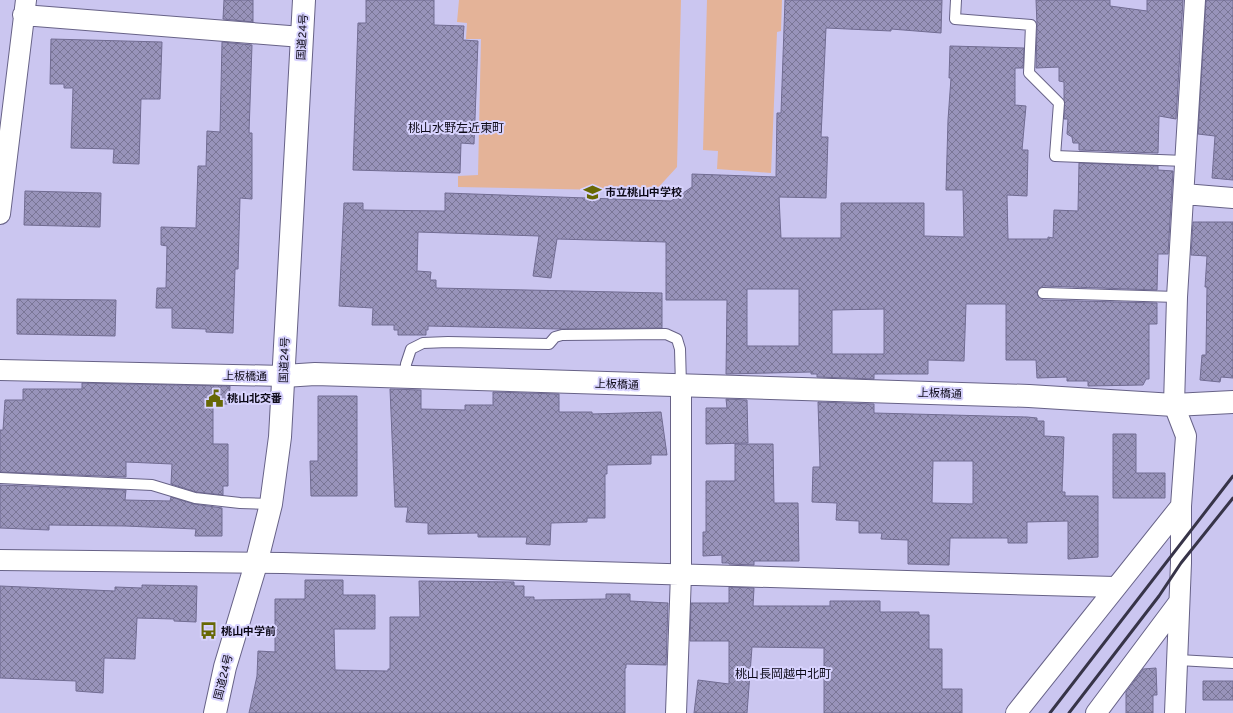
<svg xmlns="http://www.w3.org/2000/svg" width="1233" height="713" viewBox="0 0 1233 713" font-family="Overpass,'Noto Sans JP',sans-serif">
	<defs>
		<pattern id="building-cross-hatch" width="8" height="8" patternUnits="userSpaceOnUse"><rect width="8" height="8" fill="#9893ba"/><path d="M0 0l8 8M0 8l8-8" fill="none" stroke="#7a7696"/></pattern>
	</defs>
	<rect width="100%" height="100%" fill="#cbc6f0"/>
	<path fill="#e4b398" d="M 459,0 L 681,0 L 677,167 L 655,191 L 458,187 L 458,176 L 478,175 L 481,39 L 466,39 L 467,23 L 457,22 Z
		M 707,0 L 782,0 L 781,31 L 777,32 L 771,173 L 717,169 L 718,151 L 703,150 Z"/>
	<path fill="url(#building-cross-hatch)" stroke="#716c92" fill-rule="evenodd" d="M 224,0 L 253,0 L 253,22 L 223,19 Z
		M 366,0 L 434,0 L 434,25 L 464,26 L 463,40 L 478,41 L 474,144 L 461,143 L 460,173 L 353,170 L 358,23 L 366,23 Z
		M 785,0 L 942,0 L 941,33 L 891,29 L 891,31 L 826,28 L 821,137 L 828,137 L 826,198 L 779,197 L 781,238 L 841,238 L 841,203 L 924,203 L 924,236 L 964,237 L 963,190 L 946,190 L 948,120 L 951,78 L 949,78 L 950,46 L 1024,48 L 1023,68 L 1015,68 L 1015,105 L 1026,106 L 1022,150 L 1028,150 L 1027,196 L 1007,195 L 1008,239 L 1048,239 L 1048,237 L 1053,238 L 1054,210 L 1078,211 L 1079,163 L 1158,166 L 1158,170 L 1173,171 L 1168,254 L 1158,254 L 1157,290 L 1043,286 L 1040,288 L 1037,292 L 1038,296 L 1043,300 L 1157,303 L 1157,324 L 1149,324 L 1149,379 L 1146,379 L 1143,385 L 1088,386 L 1088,381 L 1067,381 L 1067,377 L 1037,378 L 1036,360 L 1006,360 L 1006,304 L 966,304 L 964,361 L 928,360 L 928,374 L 874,374 L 874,379 L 817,377 L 817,374 L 811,374 L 811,372 L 726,374 L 727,300 L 666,300 L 666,242 L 557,239 L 551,278 L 533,276 L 539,236 L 418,232 L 417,271 L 431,272 L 430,280 L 436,280 L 436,288 L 662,293 L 662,328 L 559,329 L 428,326 L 428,330 L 426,330 L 426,335 L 398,335 L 398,330 L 394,330 L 394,325 L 372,325 L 373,308 L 339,306 L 344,203 L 363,203 L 363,210 L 445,211 L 445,193 L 671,201 L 692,187 L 692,174 L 776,177 L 777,113 L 781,113 ZM 747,289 L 799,289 L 799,346 L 747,346 ZM 884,309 L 884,354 L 832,354 L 832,310 Z
		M 1036,0 L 1110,0 L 1110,6 L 1147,11 L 1147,0 L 1183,0 L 1176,119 L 1159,116 L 1158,153 L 1079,150 L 1079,143 L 1073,143 L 1072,137 L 1067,134 L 1068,119 L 1064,119 L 1064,82 L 1059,81 L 1059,67 L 1036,68 L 1037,25 Z
		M 1206,0 L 1233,0 L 1233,180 L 1212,178 L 1215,136 L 1198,134 Z
		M 51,39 L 162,42 L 160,99 L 141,99 L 139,164 L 113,163 L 114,149 L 71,148 L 73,88 L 64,88 L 64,84 L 50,84 Z
		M 222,42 L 252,45 L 249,133 L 252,133 L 252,199 L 240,198 L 238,269 L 235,269 L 233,333 L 206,332 L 206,329 L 172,328 L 172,308 L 156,308 L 157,288 L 166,288 L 167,246 L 161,245 L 161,227 L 196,228 L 198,166 L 206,166 L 207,131 L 220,132 Z
		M 25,191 L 101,193 L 100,227 L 24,225 Z
		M 1193,222 L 1233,222 L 1233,378 L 1221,377 L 1220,382 L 1200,380 L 1202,355 L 1206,355 L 1207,287 L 1205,287 L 1207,256 L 1191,255 Z
		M 17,299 L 116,300 L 115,336 L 17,334 Z
		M 82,383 L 230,386 L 229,404 L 213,404 L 213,444 L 228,444 L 228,486 L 223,486 L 223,495 L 196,492 L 171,484 L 172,464 L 126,462 L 126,477 L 0,472 L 0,430 L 3,430 L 5,400 L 23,400 L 23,389 L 82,389 Z
		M 390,389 L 421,390 L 421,409 L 465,410 L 465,405 L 493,405 L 493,392 L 559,394 L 559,412 L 592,412 L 592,414 L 661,412 L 667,455 L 651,455 L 651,464 L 607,465 L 607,474 L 605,474 L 605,518 L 587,518 L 587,522 L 551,523 L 550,545 L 526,544 L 527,537 L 478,537 L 478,533 L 428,534 L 428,523 L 406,522 L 408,507 L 395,507 Z
		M 318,396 L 357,396 L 357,496 L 311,496 L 310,461 L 318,461 Z
		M 726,399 L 747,400 L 748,443 L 706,444 L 706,408 L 727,408 Z
		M 818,402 L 874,404 L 874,413 L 1027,417 L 1037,418 L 1037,421 L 1044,421 L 1044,436 L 1064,437 L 1062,492 L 1065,492 L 1065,496 L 1098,496 L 1098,557 L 1068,559 L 1068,521 L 1027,522 L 1027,543 L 1008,543 L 1008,538 L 950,538 L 949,565 L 908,564 L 908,540 L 881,539 L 882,533 L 859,533 L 859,521 L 836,520 L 837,503 L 812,502 L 813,467 L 820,467 ZM 933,461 L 973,461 L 973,504 L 932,503 Z
		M 1113,434 L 1136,434 L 1136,473 L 1165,473 L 1165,498 L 1113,498 Z
		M 735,444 L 773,444 L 774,503 L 798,503 L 799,561 L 754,561 L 754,565 L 729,564 L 729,563 L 722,563 L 722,555 L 703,556 L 703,532 L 706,532 L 706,481 L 735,481 Z
		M 0,485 L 126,490 L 125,500 L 170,501 L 171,497 L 194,504 L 222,508 L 222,536 L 195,536 L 196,529 L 125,526 L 49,525 L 49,530 L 0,528 Z
		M 305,580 L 343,580 L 343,595 L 375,595 L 375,629 L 334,629 L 335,670 L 388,671 L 388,669 L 390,669 L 390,617 L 420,617 L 419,581 L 514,582 L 514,586 L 524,586 L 524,597 L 534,597 L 534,600 L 606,599 L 606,594 L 630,594 L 630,601 L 668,603 L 666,665 L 626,664 L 626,668 L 625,668 L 625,713 L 249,713 L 257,676 L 258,651 L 275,652 L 275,599 L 305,599 Z
		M 142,585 L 197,586 L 196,622 L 174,621 L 174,619 L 137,618 L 135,659 L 104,658 L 103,693 L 76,691 L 76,681 L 0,678 L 0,586 L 115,591 L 115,587 L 142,588 Z
		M 729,587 L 754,588 L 753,606 L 830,606 L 830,601 L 880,601 L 880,612 L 919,612 L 919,615 L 929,615 L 929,649 L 942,649 L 942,689 L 962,689 L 962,713 L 824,713 L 824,648 L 752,647 L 747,713 L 694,713 L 698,680 L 729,684 L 729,641 L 690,641 L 691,603 L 729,603 Z
		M 1156,668 L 1157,695 L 1153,695 L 1153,713 L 1126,713 L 1126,692 L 1143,669 Z
		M 1203,681 L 1233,681 L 1233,700 L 1203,700 Z"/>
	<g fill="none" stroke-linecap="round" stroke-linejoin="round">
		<defs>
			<path id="lane" d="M 956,0 L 955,19 L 1031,25 L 1029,73 L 1059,103 L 1055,156 L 1185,161
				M 1043,293 L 1177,297
				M 405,378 L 406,364 L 411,349 L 423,343 L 448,342 L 549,344 L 555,337 L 562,335 L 666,334 L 677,339 L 680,349 L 681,386
				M 0,478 L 152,485 L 195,498 L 240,503 L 271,504
				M 1178,660 L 1233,663"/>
			<path id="street" d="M 23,15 L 302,37
				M 1184,194 L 1233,198
				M 0,214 L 26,0
				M 0,370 L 284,376
				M 0,560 L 283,563 L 1115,587
				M 676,713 L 681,574 L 681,386
				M 1016,713 L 1181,506
				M 1096,713 L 1179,602
				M 1175,713 L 1181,563 L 1181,506 L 1186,436 L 1174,405 L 1177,297 L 1195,0"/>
			<path id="secondary" d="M 284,376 L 315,374 L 1029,396 L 1174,405 L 1233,402"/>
			<path id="highway" d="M 215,713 L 225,667 L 256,564 L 271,504 L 280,437 L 304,0"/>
		</defs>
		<use href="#lane" stroke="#676287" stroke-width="12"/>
		<use href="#street" stroke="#676287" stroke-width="22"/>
		<use href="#secondary" stroke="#676287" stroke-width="24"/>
		<use href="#highway" stroke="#676287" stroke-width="24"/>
		<use href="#lane" stroke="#fff" stroke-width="10"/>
		<use href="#street" stroke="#fff" stroke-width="20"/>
		<use href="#secondary" stroke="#fff" stroke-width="22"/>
		<use href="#highway" stroke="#fff" stroke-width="22"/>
		<path stroke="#373448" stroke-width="3" d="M 1050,713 L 1233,476
			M 1069,713 L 1159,596 L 1181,563 L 1233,498"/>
	</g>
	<defs>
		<symbol id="school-bare" viewBox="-9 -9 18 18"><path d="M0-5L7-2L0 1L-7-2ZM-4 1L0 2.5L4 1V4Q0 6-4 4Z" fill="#676805" stroke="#d8d3fe" stroke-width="2.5" paint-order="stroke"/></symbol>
		<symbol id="civic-bare" viewBox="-9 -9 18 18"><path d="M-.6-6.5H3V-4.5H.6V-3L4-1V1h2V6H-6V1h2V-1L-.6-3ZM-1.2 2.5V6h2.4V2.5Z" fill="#676805" stroke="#d8d3fe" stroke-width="2.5" paint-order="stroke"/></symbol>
		<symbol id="bus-bare" viewBox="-9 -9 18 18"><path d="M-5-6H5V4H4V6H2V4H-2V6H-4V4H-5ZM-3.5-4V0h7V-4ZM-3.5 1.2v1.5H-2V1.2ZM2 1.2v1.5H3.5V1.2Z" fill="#676805" stroke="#d8d3fe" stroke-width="2.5" paint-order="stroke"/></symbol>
	</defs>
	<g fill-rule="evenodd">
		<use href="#school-bare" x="580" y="180" width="25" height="25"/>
		<use href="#civic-bare" x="202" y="386" width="25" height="25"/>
		<use href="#bus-bare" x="196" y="618" width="25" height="25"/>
	</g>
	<g text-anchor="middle" stroke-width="4" stroke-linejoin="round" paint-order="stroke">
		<g font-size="11" fill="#0c0917" stroke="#d8d3fe">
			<text transform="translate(302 37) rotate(-87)" y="4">国道24号</text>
			<text transform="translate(284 360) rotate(-88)" y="4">国道24号</text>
			<text transform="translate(245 376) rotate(1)" y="4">上板橋通</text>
			<text transform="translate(617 384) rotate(2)" y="4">上板橋通</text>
			<text transform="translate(940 393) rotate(2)" y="4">上板橋通</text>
			<text transform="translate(223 677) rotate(-76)" y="4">国道24号</text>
		</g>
		<g font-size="11" font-weight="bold" fill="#0c0917" stroke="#d8d3fe" text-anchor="start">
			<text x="605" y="196">市立桃山中学校</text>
			<text x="227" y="402">桃山北交番</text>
			<text x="221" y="635">桃山中学前</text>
		</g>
		<g font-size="12" fill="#0c0917" stroke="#d8d3fe">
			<text x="456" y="132">桃山水野左近東町</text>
			<text x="783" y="678">桃山長岡越中北町</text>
		</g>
	</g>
</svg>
